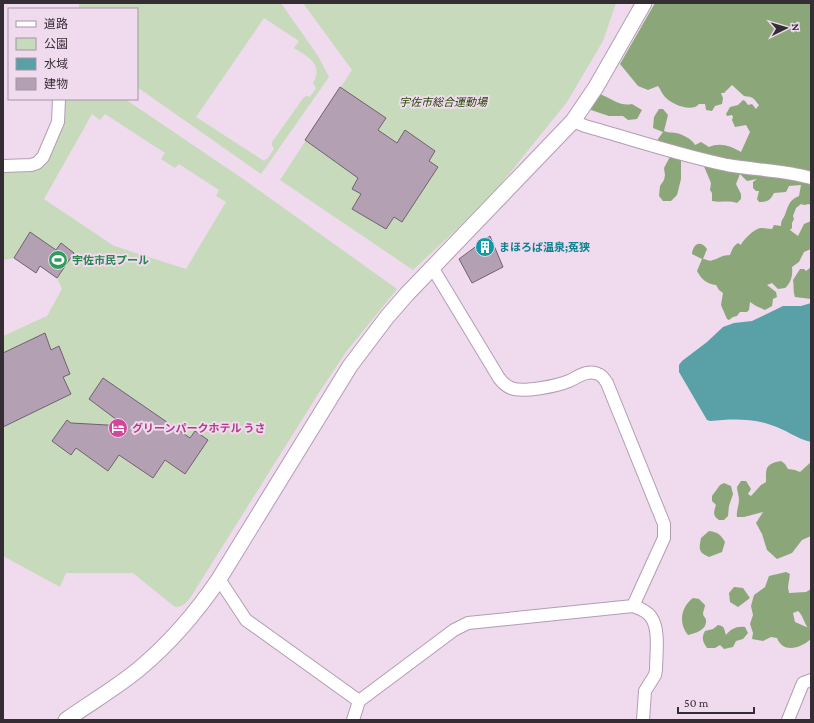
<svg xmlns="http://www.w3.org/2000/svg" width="814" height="723" viewBox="0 0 814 723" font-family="'Crimson Pro','Noto Sans JP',serif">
	<rect width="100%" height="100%" fill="#efdaee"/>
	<path fill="#c7dabb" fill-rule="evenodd" d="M 79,3 L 281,3 L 318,56 L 329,77 L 261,174 L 137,87 L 137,9 L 79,9 ZM 264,18 L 299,41 L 294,48 C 308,57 324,64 313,83 L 316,88 L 310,97 L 307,96 L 304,97 L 272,142 L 272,145 L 274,149 L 268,158 L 264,161 L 196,117 Z
		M 303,3 L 616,3 L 603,41 L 567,102 L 496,190 L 457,229 L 413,270 L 280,180 L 352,70 Z
		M 63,99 L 125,99 L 246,181 L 397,289 L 346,352 L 320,391 L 192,595 C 187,602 184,607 175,607 L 133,573 L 66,573 L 60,587 L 3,556 L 3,336 L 47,316 L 62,289 L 57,278 L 40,266 L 36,273 L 14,258 L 3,260 L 3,171 L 39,165 ZM 92,114 L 100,120 L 105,114 L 165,153 L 161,159 L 175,168 L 179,164 L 219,190 L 216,196 L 226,202 L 186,269 L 114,246 L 44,199 Z"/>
	<path fill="#8ba779" d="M 655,3 L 811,3 L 811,206 L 809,204 L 804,205 L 801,204 L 796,208 L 793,216 L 794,219 L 792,223 L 792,228 L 790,230 L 798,236 L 804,224 L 811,221 L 811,249 L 804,252 L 799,262 L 792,267 C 793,275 791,283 785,288 L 778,289 L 772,283 L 767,285 L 776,292 L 777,297 L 773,299 L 772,306 L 765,310 L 756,306 L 750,302 L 749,310 L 747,312 L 740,312 L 737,316 L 733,317 L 729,320 L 727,319 L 721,305 L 723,293 L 719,290 L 716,285 C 707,284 701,279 697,271 L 702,259 L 692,254 C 693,243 701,240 707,249 L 703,259 C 706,259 710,262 713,260 C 720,258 722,255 730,255 C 732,250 733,246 738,243 L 741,245 C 743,240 755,228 761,228 C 765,228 768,229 772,229 L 774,225 L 781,226 C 781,221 782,220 784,217 C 788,208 788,200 799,196 L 801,185 L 789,186 L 786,192 L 774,193 C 770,201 767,202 759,202 L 757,199 L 759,191 L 756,191 L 753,188 L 753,182 L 757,179 L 747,181 L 740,174 L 736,184 L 741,194 L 741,199 L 737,203 C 728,200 720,203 712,201 L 712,193 L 710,190 L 711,183 L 703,164 L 681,159 L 681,179 L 677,195 L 671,201 L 663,201 L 659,196 L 660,186 L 664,180 L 665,175 L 664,168 L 672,153 L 658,147 L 658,139 L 663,132 L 653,128 L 654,117 L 659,109 L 663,109 L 668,115 L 664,131 C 668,133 671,132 676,133 C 682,134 692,139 695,145 L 701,142 L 709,147 C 720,142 731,146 741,152 L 750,132 L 746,125 L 735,127 L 732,120 L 733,117 L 732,115 L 727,116 L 726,114 L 730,107 L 738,105 L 743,100 L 745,101 L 748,105 L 752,104 L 756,109 L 759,105 C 753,98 754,97 744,96 L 732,85 L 724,93 L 721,93 L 723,98 L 722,104 L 715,106 L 712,111 L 706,110 L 705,104 L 699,104 C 692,113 671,104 665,97 C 662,94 661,90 658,86 L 648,90 L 638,86 L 620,64 Z
		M 600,94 C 610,98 621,107 632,104 L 642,110 L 637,119 L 628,120 L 623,116 L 609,116 L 591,110 L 589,104 Z
		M 811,267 L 811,299 L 795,297 C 793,291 794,286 793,280 L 800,269 L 804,269 L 806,271 Z
		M 781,461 L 785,464 L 788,469 L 795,470 L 800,472 L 811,462 L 811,536 L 802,540 L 792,553 L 777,559 L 767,550 L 762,534 L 756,523 L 763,512 L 744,517 L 737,517 C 736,511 739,506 739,500 C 739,496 737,491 737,487 L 741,481 L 746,481 L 751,489 L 748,494 L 751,496 L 761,485 L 766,482 C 766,468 765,464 781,461 Z
		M 724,483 L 731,486 L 733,494 L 729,506 L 728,516 L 724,520 L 719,520 C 712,516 714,511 716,505 L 712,501 L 712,496 L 720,485 Z
		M 709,531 C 718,532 721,535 725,542 L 722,552 L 709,557 C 698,552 699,549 701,538 Z
		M 786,572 L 790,574 L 788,587 L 789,593 L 806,592 L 811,589 L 811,628 L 808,628 C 804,623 803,615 798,611 L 793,613 L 795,622 L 811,629 L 811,639 C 801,648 783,654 777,638 L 771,637 L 763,641 L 752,639 L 753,633 L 750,624 L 753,615 L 751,606 L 754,595 L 765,587 L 769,576 Z
		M 734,587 L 743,588 L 750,598 L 738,607 L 730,602 L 729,593 Z
		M 693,598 L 699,599 L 705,605 C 705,607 703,612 703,614 C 703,616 706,618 706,620 C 707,630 696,633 688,635 C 678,623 681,607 693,598 Z
		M 718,625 C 725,626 724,629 726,635 C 731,629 736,626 745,627 L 748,633 L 743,639 L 736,641 L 733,647 L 724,649 L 720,645 L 715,648 L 707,648 C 703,642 701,638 705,631 L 713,629 Z"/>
	<path fill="#5aa1a7" d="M 811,303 L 811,442 C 797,439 785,429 771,425 C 751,418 731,419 710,421 L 707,420 L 679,372 L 679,365 L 682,361 L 707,342 L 723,327 L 734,323 L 752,321 L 783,306 L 801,306 Z"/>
	<path fill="#b4a0b3" stroke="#726071" d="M 340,87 L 386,118 L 378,130 L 397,143 L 405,130 L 435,151 L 429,161 L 438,167 L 402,222 L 394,217 L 386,229 L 352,209 L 361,194 L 352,189 L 358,178 L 305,140 Z
		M 30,232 L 56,250 L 61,243 L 74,253 L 57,278 L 40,266 L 36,273 L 14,258 Z
		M 490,236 L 503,267 L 472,283 L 459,259 Z
		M 45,333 L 51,350 L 59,346 L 70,374 L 63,377 L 71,394 L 3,427 L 3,353 Z
		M 103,378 L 190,438 L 195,431 L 208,440 L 185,474 L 165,460 L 153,478 L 119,455 L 108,471 L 76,448 L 71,455 L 52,441 L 67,420 L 71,423 L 125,426 L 89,399 Z"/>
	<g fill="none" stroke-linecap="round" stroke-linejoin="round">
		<defs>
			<path id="minor" d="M 573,121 L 585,126 C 632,139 679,155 727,165 C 754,170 784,170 811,178
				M 3,166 L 31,165 L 37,163 L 43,157 L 58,122 L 59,99
				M 432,267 L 499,378 C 502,382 506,386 511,388 C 523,393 557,386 569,381 C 578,377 588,369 598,374 C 602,375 605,380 607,383 L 664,524 L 664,538 L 633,606
				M 219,579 L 246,620 L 359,701
				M 353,720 L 359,701 L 454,630 L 468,623 L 633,606 C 639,608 647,611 651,617 C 660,629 656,655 656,670 L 655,675 L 645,691 L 643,720
				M 788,720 L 803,683 L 811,680"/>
			<path id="tertiary" d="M 66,720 C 90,703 116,688 139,669 C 170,643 196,613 219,579 L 350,366 L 387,317 L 407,294 L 573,121 L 596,87 L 644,3"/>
		</defs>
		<use href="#minor" stroke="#b29eb0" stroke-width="14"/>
		<use href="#tertiary" stroke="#b29eb0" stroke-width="17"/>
		<use href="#minor" stroke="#fff" stroke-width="12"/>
		<use href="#tertiary" stroke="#fff" stroke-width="15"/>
	</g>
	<defs>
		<symbol id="building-disc" viewBox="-11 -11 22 22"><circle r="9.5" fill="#0f9aa8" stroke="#efdaee"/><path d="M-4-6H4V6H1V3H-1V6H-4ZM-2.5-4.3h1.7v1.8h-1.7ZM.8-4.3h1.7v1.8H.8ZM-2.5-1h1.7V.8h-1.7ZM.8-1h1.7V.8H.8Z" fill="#fff"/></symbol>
		<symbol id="stadium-disc" viewBox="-11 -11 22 22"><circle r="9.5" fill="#2e9e5b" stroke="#efdaee"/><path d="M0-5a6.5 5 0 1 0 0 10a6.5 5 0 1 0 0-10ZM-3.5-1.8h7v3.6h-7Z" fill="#fff"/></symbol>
		<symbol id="hotel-disc" viewBox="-11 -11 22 22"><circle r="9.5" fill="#d1479c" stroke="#efdaee"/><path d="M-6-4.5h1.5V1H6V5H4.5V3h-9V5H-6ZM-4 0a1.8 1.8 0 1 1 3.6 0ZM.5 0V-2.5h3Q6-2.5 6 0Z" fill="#fff"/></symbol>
	</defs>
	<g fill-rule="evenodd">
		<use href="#building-disc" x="474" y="236" width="22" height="22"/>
		<use href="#stadium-disc" x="47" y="249" width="22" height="22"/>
		<use href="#hotel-disc" x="107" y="417" width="22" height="22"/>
	</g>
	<g text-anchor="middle" stroke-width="4" stroke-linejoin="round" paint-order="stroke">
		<g font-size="11" font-style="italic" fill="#254700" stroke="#efdaee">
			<text x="443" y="106">宇佐市総合運動場</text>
		</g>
		<g font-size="11" font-weight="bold" fill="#0d838f" stroke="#efdaee" text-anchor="start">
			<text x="499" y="251">まほろば温泉;菟狭</text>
		</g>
		<g font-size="11" font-weight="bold" fill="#27864d" stroke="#efdaee" text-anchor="start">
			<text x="72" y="264">宇佐市民プール</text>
		</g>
		<g font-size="11" font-weight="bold" fill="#b23c85" stroke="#efdaee" text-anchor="start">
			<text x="132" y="432">グリーンパークホテル うさ</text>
		</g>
	</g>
	<rect width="814" height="723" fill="none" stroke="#352d34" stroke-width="8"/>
	<rect x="8" y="8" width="130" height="92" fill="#efdaee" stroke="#a595a4"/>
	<rect x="16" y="21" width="20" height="6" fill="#ffffff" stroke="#a595a4"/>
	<text x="44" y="28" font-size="12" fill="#352d34">道路</text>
	<rect x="16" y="38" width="20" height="12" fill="#c7dabb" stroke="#a595a4"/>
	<text x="44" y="48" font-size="12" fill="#352d34">公園</text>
	<rect x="16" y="58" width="20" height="12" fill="#5aa1a7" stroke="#a595a4"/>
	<text x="44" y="68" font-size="12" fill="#352d34">水域</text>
	<rect x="16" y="78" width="20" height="12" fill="#b4a0b3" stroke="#a595a4"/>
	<text x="44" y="88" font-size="12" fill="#352d34">建物</text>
	<g transform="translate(786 28) rotate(85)" stroke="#efdaee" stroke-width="3" paint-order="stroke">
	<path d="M0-3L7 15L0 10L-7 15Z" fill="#352d34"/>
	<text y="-6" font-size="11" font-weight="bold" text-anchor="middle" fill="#352d34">N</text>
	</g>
	<path d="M678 707v6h76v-6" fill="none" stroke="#352d34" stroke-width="2"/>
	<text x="684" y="707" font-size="12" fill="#352d34" stroke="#efdaee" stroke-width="3" paint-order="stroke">50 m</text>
</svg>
